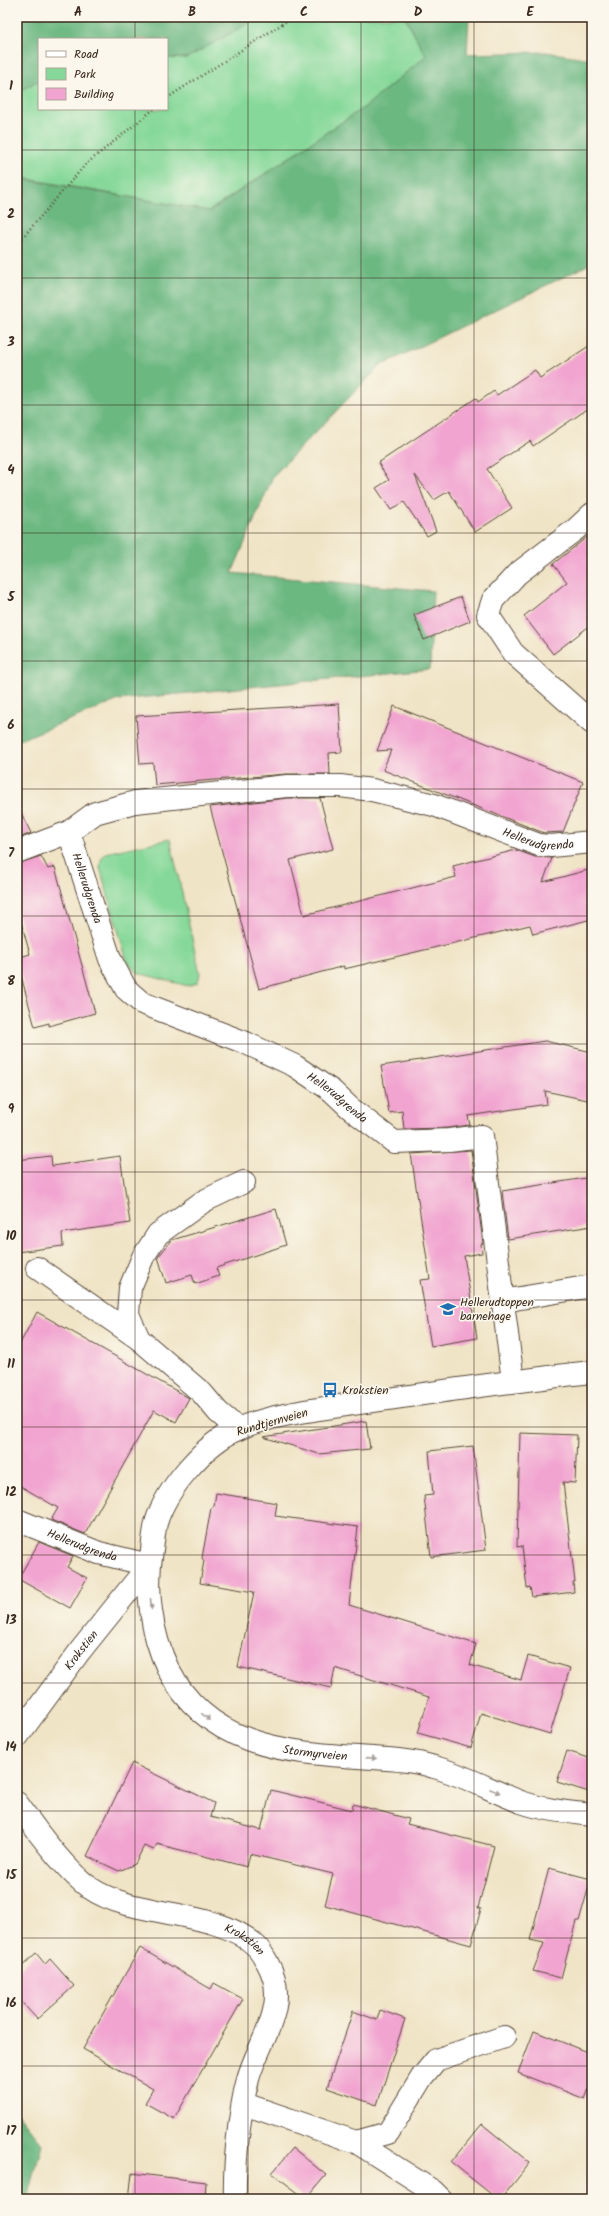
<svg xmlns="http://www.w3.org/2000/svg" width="609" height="2216" viewBox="0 0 609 2216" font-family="Kalam,sans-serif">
	<rect width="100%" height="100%" fill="#fbf7ec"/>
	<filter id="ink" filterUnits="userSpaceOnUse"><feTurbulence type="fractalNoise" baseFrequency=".025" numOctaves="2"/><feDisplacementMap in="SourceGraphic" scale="8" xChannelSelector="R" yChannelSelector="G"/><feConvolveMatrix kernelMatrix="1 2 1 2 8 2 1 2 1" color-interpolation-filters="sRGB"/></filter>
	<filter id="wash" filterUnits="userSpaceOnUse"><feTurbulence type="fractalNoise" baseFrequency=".012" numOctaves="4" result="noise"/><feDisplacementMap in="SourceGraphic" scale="16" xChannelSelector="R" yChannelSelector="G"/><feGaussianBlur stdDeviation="0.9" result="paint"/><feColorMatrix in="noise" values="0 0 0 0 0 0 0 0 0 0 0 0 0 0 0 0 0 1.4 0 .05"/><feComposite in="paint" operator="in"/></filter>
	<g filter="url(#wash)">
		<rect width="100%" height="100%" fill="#f0e4c6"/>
		<path fill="#85d899" stroke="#60815c" d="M 259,17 L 405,17 L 426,56 L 366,106 L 209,211 L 17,177 L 17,118 L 21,90 L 39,80 L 39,109 L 167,109 L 167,58 L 187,58 Z
			M 170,839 L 200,974 L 198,982 L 188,986 L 138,973 L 127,961 L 100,868 L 101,860 L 105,853 Z"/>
		<path fill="#6cb881" stroke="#547150" d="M 17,17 L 259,17 L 187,58 L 167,58 L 167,39 L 39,39 L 39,80 L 21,90 L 17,118 Z
			M 405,17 L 469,17 L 467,54 L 546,52 L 592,59 L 592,263 L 380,366 L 273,476 L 232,573 L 433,591 L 430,669 L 119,700 L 17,741 L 17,178 L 210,211 L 366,106 L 426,56 Z
			M 17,2113 L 42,2144 L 28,2199 L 17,2199 Z"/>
		<g id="blocks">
			<path fill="#f1a4d0" d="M 592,344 L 592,406 L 533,446 L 530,441 L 487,469 L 512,508 L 475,532 L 449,491 L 434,500 L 415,475 L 436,531 L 427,536 L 404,502 L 391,510 L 376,488 L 389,480 L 378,463 L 476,398 L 478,402 L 494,391 L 497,395 L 535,370 L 540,378 Z
				M 592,533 L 592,624 L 553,654 L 524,616 L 567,582 L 553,564 Z
				M 461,597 L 470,621 L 424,640 L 414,615 Z
				M 339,704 L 342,752 L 329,753 L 330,774 L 286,774 L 155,785 L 153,763 L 140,764 L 136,716 Z
				M 394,706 L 583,782 L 563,832 L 544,833 L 383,770 L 391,750 L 377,751 Z
				M 288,798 L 320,798 L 333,849 L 290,860 L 304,915 L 456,877 L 453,866 L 516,850 L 535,857 L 552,858 L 543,882 L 592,869 L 592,919 L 533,934 L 530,925 L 344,969 L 344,966 L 259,989 L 210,807 Z
				M 17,805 L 31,833 L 17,839 Z
				M 41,856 L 48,869 L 55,867 L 95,1013 L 49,1026 L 49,1023 L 35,1027 L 17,961 L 17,958 L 30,954 L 17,908 L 17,864 Z
				M 545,1041 L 592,1052 L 592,1101 L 545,1091 L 547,1104 L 468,1116 L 470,1125 L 448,1128 L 404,1129 L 402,1111 L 389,1113 L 381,1066 Z
				M 471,1150 L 483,1243 L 481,1244 L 482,1253 L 464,1256 L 477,1338 L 431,1346 L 420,1280 L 430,1279 L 411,1154 Z
				M 51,1156 L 52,1166 L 120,1156 L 130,1223 L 62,1233 L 63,1246 L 17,1252 L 17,1160 Z
				M 592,1177 L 592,1226 L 508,1239 L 502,1191 Z
				M 276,1209 L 286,1245 L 216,1268 L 219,1276 L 195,1284 L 192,1275 L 166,1283 L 158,1257 L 172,1240 Z
				M 37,1312 L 189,1398 L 176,1422 L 154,1410 L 85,1534 L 51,1520 L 58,1508 L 17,1484 L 17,1349 Z
				M 366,1421 L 370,1449 L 319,1454 L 263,1437 Z
				M 520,1433 L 577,1435 L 575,1483 L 563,1482 L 575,1582 L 573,1582 L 574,1592 L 532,1597 L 530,1587 L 527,1588 L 522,1546 L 517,1547 Z
				M 473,1446 L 486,1550 L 431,1557 L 424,1496 L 433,1495 L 429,1451 Z
				M 216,1493 L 277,1503 L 275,1516 L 358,1527 L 349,1605 L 476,1644 L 470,1665 L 521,1680 L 528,1656 L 570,1668 L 550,1734 L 481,1713 L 471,1748 L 418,1733 L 429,1697 L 335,1668 L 331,1688 L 238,1667 L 254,1592 L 200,1583 L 204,1561 L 202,1558 L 211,1508 L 214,1506 Z
				M 39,1542 L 73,1556 L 67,1567 L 87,1578 L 70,1608 L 18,1579 Z
				M 567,1751 L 592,1759 L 592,1793 L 557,1782 Z
				M 132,1763 L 214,1803 L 210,1817 L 261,1830 L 271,1790 L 352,1810 L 353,1804 L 409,1819 L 407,1824 L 494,1846 L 478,1908 L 481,1909 L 471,1945 L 325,1905 L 333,1874 L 250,1854 L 247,1867 L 157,1844 L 154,1850 L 144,1846 L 135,1864 L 119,1871 L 87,1856 Z
				M 549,1868 L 591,1879 L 579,1921 L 576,1921 L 561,1978 L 533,1971 L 544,1943 L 530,1940 Z
				M 140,1948 L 211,1989 L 214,1983 L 243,1999 L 174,2119 L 145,2103 L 153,2089 L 83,2049 Z
				M 36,1953 L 45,1964 L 50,1959 L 74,1986 L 37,2019 L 17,1997 L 17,1971 Z
				M 380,2010 L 405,2019 L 377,2105 L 327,2088 L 353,2011 L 377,2020 Z
				M 534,2031 L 592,2054 L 592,2081 L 585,2099 L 518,2073 Z
				M 482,2124 L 530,2163 L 501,2199 L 497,2199 L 451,2162 Z
				M 293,2148 L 326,2175 L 306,2199 L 272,2173 Z
				M 132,2173 L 206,2182 L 205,2199 L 129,2199 Z"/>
		</g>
	</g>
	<g filter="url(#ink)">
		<use href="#blocks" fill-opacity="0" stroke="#564637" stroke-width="1"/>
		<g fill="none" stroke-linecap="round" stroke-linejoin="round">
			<defs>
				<g id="minor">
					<path d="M 592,514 L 576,529 L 517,574 L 493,600 L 488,615 L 513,653 L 592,723"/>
					<path id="s1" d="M 69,832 L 110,959 L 126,989 L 142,1003 L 246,1043 L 295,1066 L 332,1091 L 350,1108 L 394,1142 L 449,1140 L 482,1136 L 513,1381"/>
					<path id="s2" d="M 17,852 L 69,832 L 95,813 L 135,802 L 287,786 L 340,786 L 372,790 L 434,805 L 539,845 L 551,846 L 592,842"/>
					<path d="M 37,1268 L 139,1339"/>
					<path d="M 503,1301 L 592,1286"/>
					<path id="s3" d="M 592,1372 C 519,1380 446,1391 373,1401 C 330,1408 277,1412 238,1429 C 205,1443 166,1489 156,1523 C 154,1532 153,1541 152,1550 C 145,1588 151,1634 168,1669 C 207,1745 281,1752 358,1757 C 383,1759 409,1759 434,1767 C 464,1775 492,1791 521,1802 C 544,1810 568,1812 592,1815"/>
					<path d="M 238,1429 L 218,1412 L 202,1393 L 139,1339 L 128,1314 L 130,1288 L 143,1257 L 158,1234 L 204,1201 L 244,1182"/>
					<path id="s4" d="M 17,1520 L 99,1553 L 149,1565"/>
					<path id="s5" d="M 17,1737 L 80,1651 L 149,1565"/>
					<path id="s6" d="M 17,1803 C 35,1829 65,1870 90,1888 C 135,1919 219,1908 257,1947 C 261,1951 264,1957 267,1962 C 272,1971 276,1982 276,1993 C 277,2022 255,2052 248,2079 C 239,2113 234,2164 235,2199"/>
					<path d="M 244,2104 L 356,2142 L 433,2191 L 441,2199"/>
					<path d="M 356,2142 L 388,2133 L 422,2077 L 436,2060 L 504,2037"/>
				</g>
			</defs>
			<use href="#minor" stroke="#564637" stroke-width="24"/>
			<path stroke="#564637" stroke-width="2.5" stroke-dasharray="1 3" stroke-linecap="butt" d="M 167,98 L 293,17
				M 17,244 L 86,164 L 154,109"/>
			<use href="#minor" stroke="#fff" stroke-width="22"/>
		</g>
		<defs><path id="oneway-solid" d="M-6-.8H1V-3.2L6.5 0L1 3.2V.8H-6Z"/></defs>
		<g fill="#a79f9a">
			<use href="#oneway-solid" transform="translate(151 1604) rotate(85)"/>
			<use href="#oneway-solid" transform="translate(206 1717) rotate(37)"/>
			<use href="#oneway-solid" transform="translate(371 1758) rotate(4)"/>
			<use href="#oneway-solid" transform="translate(495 1791) rotate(22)"/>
		</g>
	</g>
	<path fill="none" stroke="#3b2a1e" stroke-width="1" stroke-opacity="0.55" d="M 135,17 L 135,39M 248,17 L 248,2199M 361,17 L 361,2199M 474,17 L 474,2199M 135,109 L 135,2199M 17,150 L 592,150M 17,278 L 592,278M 17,405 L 592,405M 17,533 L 592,533M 17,661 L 592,661M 17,789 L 592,789M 17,916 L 592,916M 17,1044 L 592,1044M 17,1172 L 592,1172M 17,1300 L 592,1300M 17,1427 L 592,1427M 17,1555 L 592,1555M 17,1683 L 592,1683M 17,1811 L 592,1811M 17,1938 L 592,1938M 17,2066 L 592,2066"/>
	<defs>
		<symbol id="school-bare" viewBox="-9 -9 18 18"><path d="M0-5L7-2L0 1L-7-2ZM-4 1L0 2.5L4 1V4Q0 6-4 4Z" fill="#1f6fb2" stroke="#fbf7ec" stroke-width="2.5" paint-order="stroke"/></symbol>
		<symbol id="bus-bare" viewBox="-9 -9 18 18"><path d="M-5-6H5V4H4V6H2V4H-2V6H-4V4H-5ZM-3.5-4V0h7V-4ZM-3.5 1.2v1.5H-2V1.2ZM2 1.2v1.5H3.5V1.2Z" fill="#1f6fb2" stroke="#fbf7ec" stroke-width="2.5" paint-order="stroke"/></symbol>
	</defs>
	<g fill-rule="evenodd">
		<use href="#school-bare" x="437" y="1298" width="22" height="22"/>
		<use href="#bus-bare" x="319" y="1379" width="22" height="22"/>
	</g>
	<g text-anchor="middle" stroke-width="3" stroke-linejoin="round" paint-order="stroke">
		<g font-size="12" fill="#3b2a1e" stroke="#fbf7ec">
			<text dy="4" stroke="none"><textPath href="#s2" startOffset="542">Hellerudgrenda</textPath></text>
			<text dy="4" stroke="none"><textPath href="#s1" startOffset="59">Hellerudgrenda</textPath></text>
			<text dy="4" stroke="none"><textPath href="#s1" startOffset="407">Hellerudgrenda</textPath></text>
			<text transform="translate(272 1422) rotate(-16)" y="4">Rundtjernveien</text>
			<text dy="4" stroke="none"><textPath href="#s4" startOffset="70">Hellerudgrenda</textPath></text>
			<text dy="4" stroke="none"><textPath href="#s5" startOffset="108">Krokstien</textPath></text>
			<text dy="4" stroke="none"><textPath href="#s3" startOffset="814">Stormyrveien</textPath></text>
			<text dy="4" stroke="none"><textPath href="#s6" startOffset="277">Krokstien</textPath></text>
		</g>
		<g font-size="12" fill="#3b2a1e" stroke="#fbf7ec" text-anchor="start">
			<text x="460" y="1306">Hellerudtoppen<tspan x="460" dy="14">barnehage</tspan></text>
			<text x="342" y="1394">Krokstien</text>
		</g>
	</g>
	<rect width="609" height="2216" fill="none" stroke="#fbf7ec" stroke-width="44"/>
	<rect x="38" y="38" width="130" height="72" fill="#fbf7ec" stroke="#aea59a"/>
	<rect x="46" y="51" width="20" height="6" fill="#ffffff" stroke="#aea59a"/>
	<text x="74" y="58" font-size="12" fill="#3b2a1e">Road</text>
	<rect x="46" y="68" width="20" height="12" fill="#85d899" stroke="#aea59a"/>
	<text x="74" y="78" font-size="12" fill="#3b2a1e">Park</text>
	<rect x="46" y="88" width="20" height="12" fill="#f1a4d0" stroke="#aea59a"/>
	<text x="74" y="98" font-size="12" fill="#3b2a1e">Building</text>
	<rect x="22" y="22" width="565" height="2172" fill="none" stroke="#3b2a1e" stroke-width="1.5"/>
	<g font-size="13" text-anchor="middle" font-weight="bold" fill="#3b2a1e">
		<text x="78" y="16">A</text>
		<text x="192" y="16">B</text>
		<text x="304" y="16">C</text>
		<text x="418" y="16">D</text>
		<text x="530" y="16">E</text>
		<text x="11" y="90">1</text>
		<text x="11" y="218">2</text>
		<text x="11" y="346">3</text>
		<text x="11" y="474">4</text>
		<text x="11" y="601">5</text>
		<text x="11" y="729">6</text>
		<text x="11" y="857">7</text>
		<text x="11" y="985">8</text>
		<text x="11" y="1113">9</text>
		<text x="11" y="1240">10</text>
		<text x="11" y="1368">11</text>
		<text x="11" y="1496">12</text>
		<text x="11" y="1624">13</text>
		<text x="11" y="1751">14</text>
		<text x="11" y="1879">15</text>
		<text x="11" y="2007">16</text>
		<text x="11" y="2135">17</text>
	</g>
</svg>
